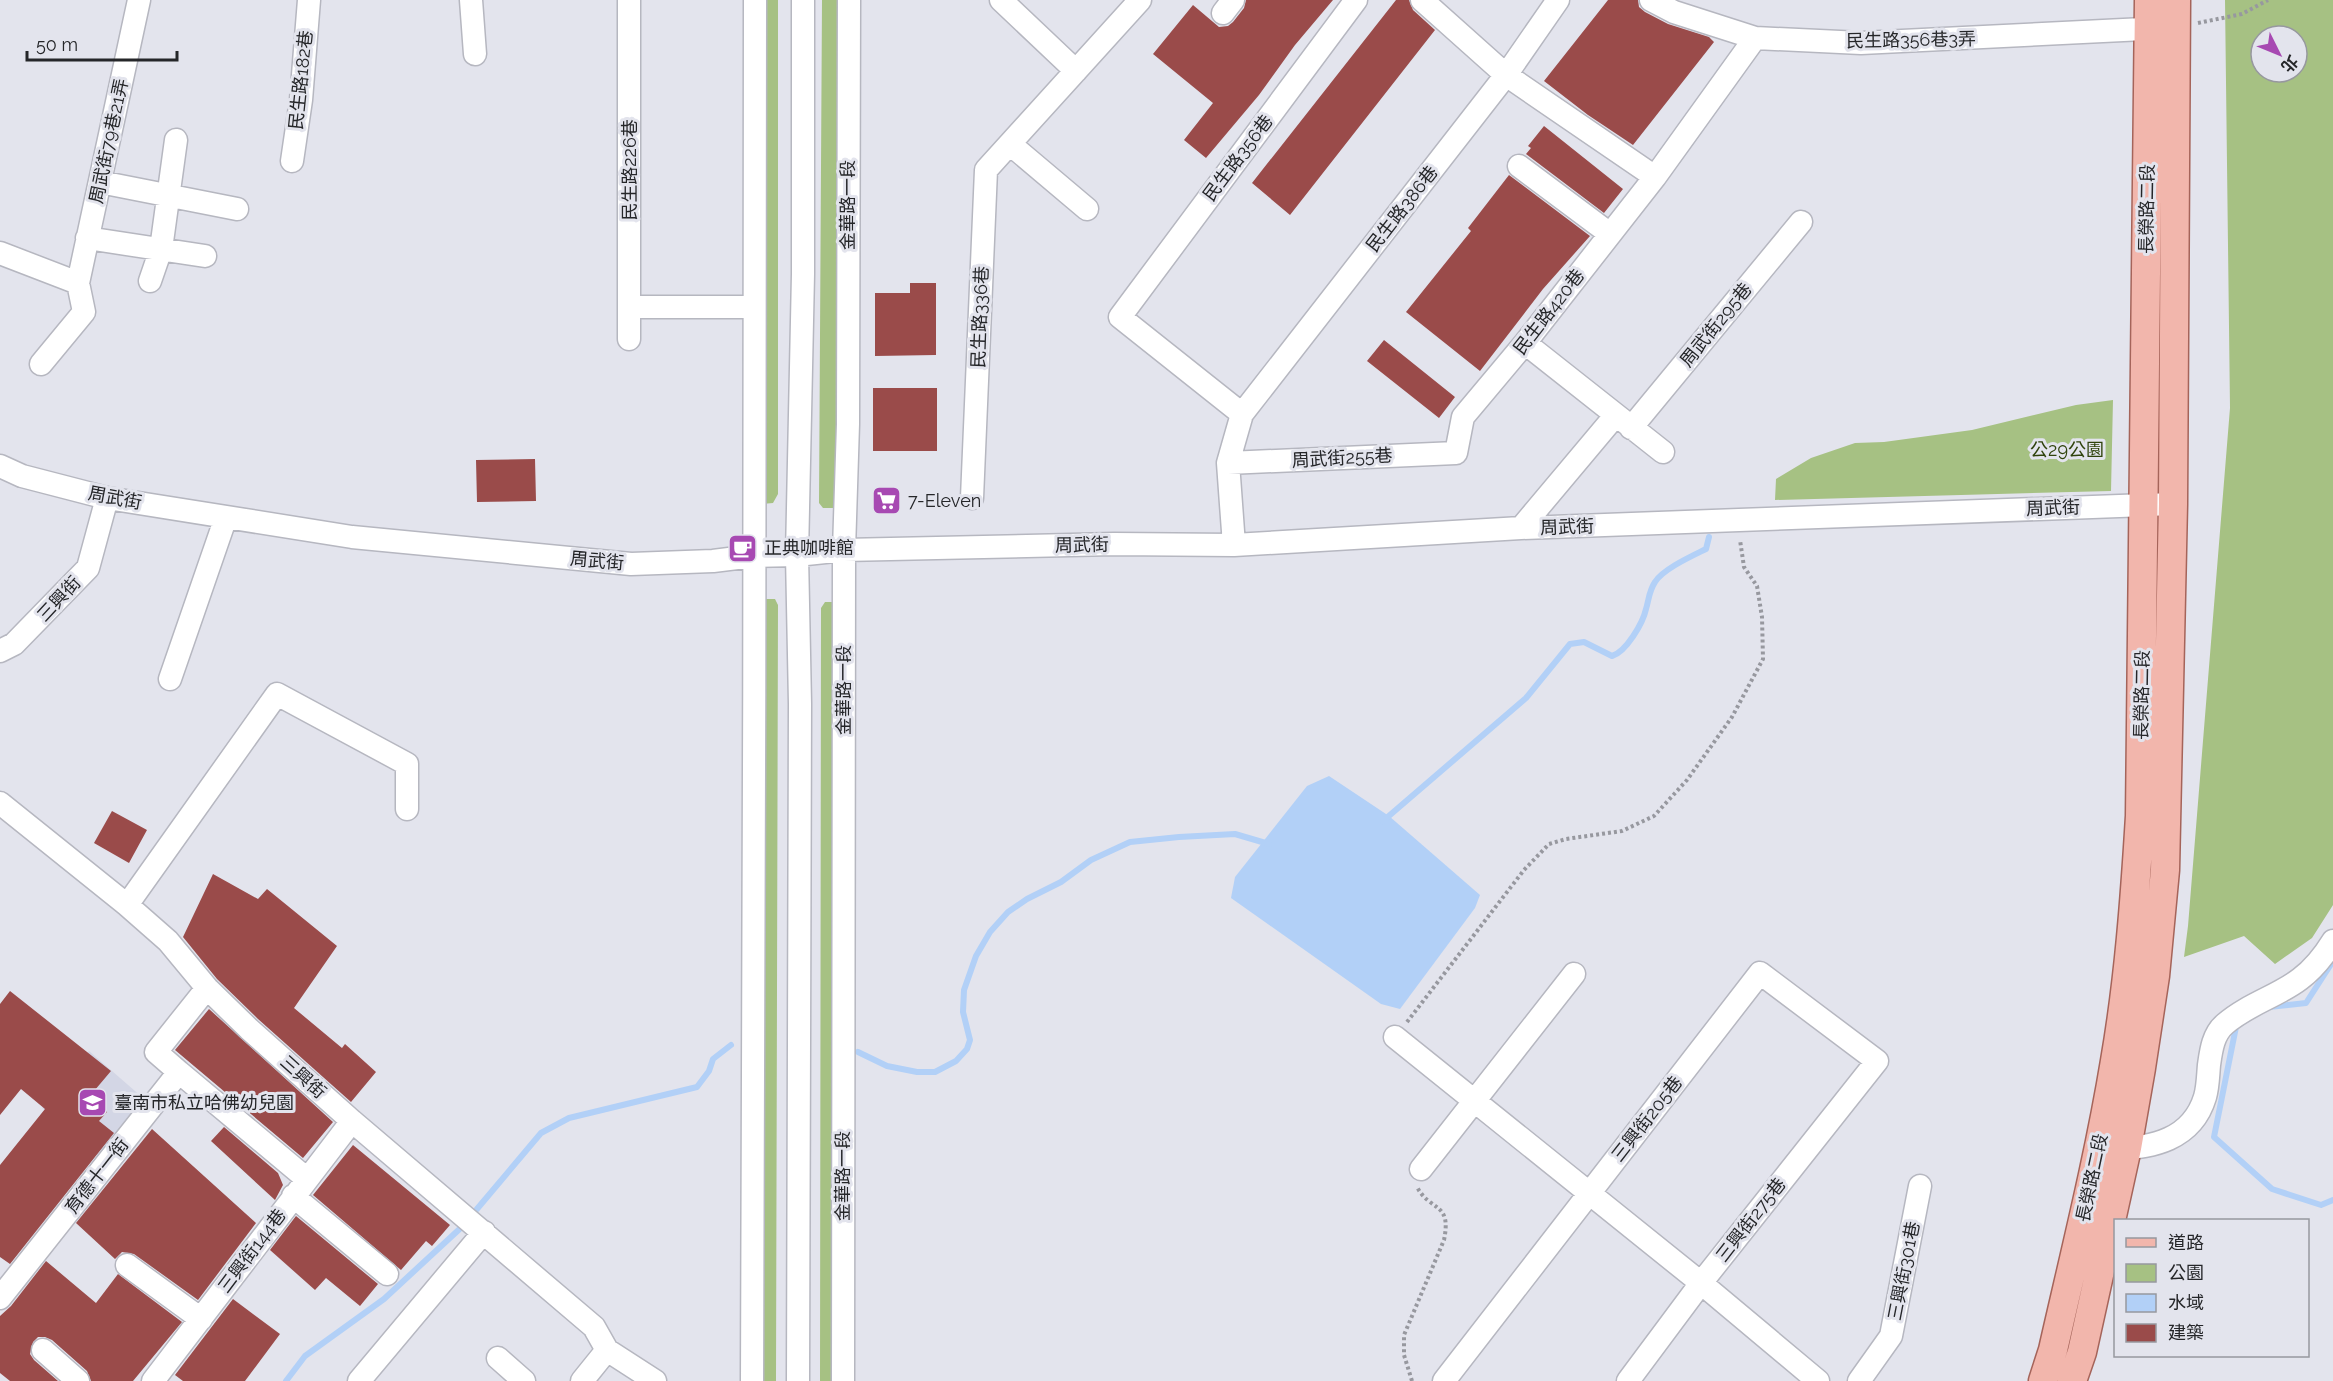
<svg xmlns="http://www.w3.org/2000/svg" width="2333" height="1381" viewBox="0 0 2333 1381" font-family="Raleway,'Noto Sans TC',sans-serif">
	<rect width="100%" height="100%" fill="#e3e4ed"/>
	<path fill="#d3d6e5" d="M 89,1051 L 143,1098 L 98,1156 L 42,1108 Z"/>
	<path fill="#a6c183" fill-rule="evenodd" d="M 759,0 L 778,0 L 778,494 L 773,503 L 762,504 Z
		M 822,0 L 841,0 L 836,505 L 833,508 L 823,508 L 819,503 Z
		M 2225,0 L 2333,0 L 2333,905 L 2312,938 L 2275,964 L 2244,936 L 2184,957 L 2188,926 L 2230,408 ZM 2261,36 L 2297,36 L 2297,72 L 2261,72 Z
		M 2113,400 L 2111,491 L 1775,500 L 1776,479 L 1811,458 L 1855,443 L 1884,442 L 1972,430 L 2076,405 Z
		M 765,599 L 775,599 L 778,605 L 776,1381 L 762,1381 Z
		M 825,602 L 835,602 L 836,1381 L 820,1381 L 821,608 Z"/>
	<path fill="#b2d0f7" d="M 1329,776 L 1389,816 L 1480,895 L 1475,908 L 1400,1009 L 1381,1004 L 1231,898 L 1235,877 L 1307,786 Z"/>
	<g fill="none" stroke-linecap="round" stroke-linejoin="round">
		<path stroke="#b2d0f7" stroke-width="6" d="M 1383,821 L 1526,698 L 1570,644 L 1584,642 L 1612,656 C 1626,652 1643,623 1646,609 C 1649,599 1649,591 1655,582 C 1663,569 1692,556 1706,549 L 1709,537
			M 2269,1007 L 2306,1003 L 2333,961
			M 2236,1027 L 2214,1137 L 2272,1189 L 2321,1205 L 2333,1200
			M 858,1052 L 887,1066 L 917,1072 L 935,1072 L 956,1061 L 967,1049 L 970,1040 L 963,1012 L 964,990 L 976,956 L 990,932 L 1008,912 L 1027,899 L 1061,882 L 1091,860 L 1130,842 L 1179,837 L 1235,834 L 1269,844
			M 477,1209 L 541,1133 L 569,1118 L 697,1087 L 709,1071 L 713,1059 L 731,1045
			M 286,1381 L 305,1356 L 384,1299 L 465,1224"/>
	</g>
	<path fill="#9a4b4a" d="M 1246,0 L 1333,0 L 1295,45 L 1259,95 L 1206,158 L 1184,140 L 1213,103 L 1153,54 L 1193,5 L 1219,27 L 1228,26 L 1233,22 L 1244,8 Z
		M 1396,0 L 1409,0 L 1413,10 L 1435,30 L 1290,215 L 1252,183 Z
		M 1608,0 L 1638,0 L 1639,7 L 1645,12 L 1668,24 L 1709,37 L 1714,42 L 1633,145 L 1588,115 L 1544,81 Z
		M 1544,126 L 1623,189 L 1604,213 L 1526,154 L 1531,148 L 1528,146 Z
		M 1509,175 L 1590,236 L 1543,289 L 1480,371 L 1406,312 L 1471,231 L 1468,228 Z
		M 910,283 L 936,283 L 936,355 L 875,356 L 875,293 L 910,293 Z
		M 1384,340 L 1455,397 L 1439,418 L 1367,361 Z
		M 873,388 L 937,388 L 937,451 L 873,451 Z
		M 535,459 L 536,501 L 477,502 L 476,460 Z
		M 112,811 L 147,830 L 129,863 L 94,843 Z
		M 213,874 L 258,899 L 267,889 L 337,946 L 294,1008 L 342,1048 L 345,1044 L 376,1072 L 351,1102 L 258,1019 L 217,979 L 183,937 Z
		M 10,991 L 111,1071 L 89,1097 L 107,1112 L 99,1121 L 114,1133 L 10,1264 L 0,1257 L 0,1165 L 45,1109 L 21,1089 L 0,1115 L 0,1004 Z
		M 209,1009 L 333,1122 L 303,1158 L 175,1050 Z
		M 224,1127 L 278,1173 L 283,1185 L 275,1200 L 211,1141 Z
		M 152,1129 L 256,1223 L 198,1300 L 134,1254 L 122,1252 L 115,1259 L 76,1223 Z
		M 353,1145 L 450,1225 L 432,1246 L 426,1241 L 401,1270 L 313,1195 Z
		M 296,1216 L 378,1284 L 360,1306 L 326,1278 L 315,1290 L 270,1250 Z
		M 46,1261 L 96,1303 L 118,1274 L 182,1322 L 133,1381 L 91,1381 L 87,1371 L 52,1340 L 45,1337 L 38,1337 L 33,1342 L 30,1354 L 34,1360 L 58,1381 L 10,1381 L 0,1373 L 0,1316 L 11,1306 Z
		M 233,1299 L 280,1334 L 245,1381 L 183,1381 L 175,1375 Z"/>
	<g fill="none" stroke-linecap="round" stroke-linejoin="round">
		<defs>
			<path id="minor" d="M 471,0 L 475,54
				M 629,0 L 629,339
				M 1001,0 L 1076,71
				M 1422,0 L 1506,75 L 1655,177
				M 1651,0 L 1674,12 L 1755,38 L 1861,43 L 2164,28
				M 1223,13 L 1233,0
				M 1010,144 L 1087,209
				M 292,161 L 301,100 L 309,0
				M 1519,166 L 1610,234
				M 100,182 L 237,209
				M 87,238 L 205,256
				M 0,253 L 78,283
				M 150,281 L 161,249 L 176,140
				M 630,307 L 754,307
				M 1525,343 L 1663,452
				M 41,364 L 84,312 L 78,283 L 139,0
				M 1242,414 L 1120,317 L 1356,0
				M 1631,428 L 1801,222
				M 1228,463 L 1456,453 L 1463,417 L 1525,343 L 1655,177 L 1755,38
				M 0,466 L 22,476 L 107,498 L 352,537 L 631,564 L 713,561 L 753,556 L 797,555 L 844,550 L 1114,544 L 1234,545 L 1521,528 L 2173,504
				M 972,498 L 986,170 L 1140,0
				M 1521,528 L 1615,416
				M 1234,545 L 1228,463 L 1242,414 L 1506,75 L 1558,0
				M 0,651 L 14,644 L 88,568 L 107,498
				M 170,679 L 226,517
				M 0,803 L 127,905 L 168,941 L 207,988 L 249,1029 L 352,1121 L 594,1327 L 607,1350 L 655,1381
				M 127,905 L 277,694 L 407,764 L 407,809
				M 1395,1037 L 1701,1283 L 1818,1381
				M 179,1072 L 156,1052 L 207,988
				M 2113,1149 C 2152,1148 2192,1140 2205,1097 C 2208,1087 2208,1076 2209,1065 C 2211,1051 2213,1034 2225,1024 C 2248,1004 2278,996 2300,979 C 2312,970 2325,954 2333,941
				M 1421,1169 L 1574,974
				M 293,1196 L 387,1274
				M 127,1265 L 201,1319
				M 0,1298 L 179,1072 L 307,1179
				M 43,1350 L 78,1381
				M 498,1358 L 524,1381
				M 153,1381 L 352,1121
				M 359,1381 L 484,1232
				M 582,1381 L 607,1350
				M 752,1381 C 754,921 755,460 755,0
				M 798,1381 L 800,704 L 797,555 L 803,274 L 803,0
				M 843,1381 L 844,550 L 848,424 L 849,0
				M 1444,1381 L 1760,973 L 1877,1061 L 1701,1283 L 1628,1381
				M 1859,1381 L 1891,1336 L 1920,1186"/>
			<path id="major" d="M 2043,1381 L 2053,1350 C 2075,1253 2099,1158 2115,1061 C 2129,980 2135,898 2140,816 L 2149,0
				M 2072,1381 L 2082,1352 L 2127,1148 L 2141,1068 L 2155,976 L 2165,870 L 2173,504 L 2176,0"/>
		</defs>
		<use href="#minor" stroke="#b6b7c0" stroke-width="25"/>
		<use href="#major" stroke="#a5645a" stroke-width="31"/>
		<path stroke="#97989f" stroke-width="4" stroke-dasharray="3 3" stroke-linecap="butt" d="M 2198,23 L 2242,14 L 2268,0
			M 1407,1022 L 1524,870 L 1549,844 L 1566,839 L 1622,831 L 1654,816 L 1687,780 L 1732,717 L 1763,659 L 1762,617 L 1757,586 L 1744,567 L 1740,540
			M 1412,1381 L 1404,1355 L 1404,1335 L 1444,1240 C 1452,1201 1430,1212 1417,1187"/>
		<use href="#minor" stroke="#fff" stroke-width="22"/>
		<use href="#major" stroke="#f2b6ac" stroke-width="28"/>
	</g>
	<defs>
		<symbol id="supermarket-square" viewBox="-11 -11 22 22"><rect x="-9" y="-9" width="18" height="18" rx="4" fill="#a749b2" stroke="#e3e4ed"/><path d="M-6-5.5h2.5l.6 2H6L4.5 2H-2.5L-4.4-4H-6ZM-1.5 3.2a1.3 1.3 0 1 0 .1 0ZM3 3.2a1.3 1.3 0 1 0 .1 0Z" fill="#fff"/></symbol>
		<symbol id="cafe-square" viewBox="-11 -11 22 22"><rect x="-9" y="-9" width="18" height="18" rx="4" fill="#a749b2" stroke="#e3e4ed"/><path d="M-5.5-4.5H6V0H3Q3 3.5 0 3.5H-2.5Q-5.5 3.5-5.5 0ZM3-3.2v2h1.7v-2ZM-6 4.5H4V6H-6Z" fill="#fff"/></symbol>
		<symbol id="school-square" viewBox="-11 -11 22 22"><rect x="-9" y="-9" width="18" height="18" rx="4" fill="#a749b2" stroke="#e3e4ed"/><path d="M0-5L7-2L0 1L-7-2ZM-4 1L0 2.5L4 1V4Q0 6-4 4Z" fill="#fff"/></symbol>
	</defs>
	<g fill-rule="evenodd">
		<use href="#supermarket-square" x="870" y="484" width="33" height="33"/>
		<use href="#cafe-square" x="726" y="532" width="33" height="33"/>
		<use href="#school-square" x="76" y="1086" width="33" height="33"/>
	</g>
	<g text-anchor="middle" stroke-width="6" stroke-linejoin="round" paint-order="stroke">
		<g font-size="18" fill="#252629" stroke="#e3e4ed">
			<text transform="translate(1911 40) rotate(-1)" y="6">民生路356巷3弄</text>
			<text transform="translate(301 80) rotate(-84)" y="6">民生路182巷</text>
			<text transform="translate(109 141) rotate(-78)" y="6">周武街79巷21弄</text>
			<text transform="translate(1238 158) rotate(-53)" y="6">民生路356巷</text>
			<text transform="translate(630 170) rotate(-90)" y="6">民生路226巷</text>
			<text transform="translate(848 205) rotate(-90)" y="6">金華路一段</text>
			<text transform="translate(1402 209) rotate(-52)" y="6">民生路386巷</text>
			<text transform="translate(2147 209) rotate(-89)" y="6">長榮路二段</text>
			<text transform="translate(1549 312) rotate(-52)" y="6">民生路420巷</text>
			<text transform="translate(980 317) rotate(-88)" y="6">民生路336巷</text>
			<text transform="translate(1716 325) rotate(-51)" y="6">周武街295巷</text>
			<text transform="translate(1342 458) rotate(-3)" y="6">周武街255巷</text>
			<text transform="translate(115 498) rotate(11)" y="6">周武街</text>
			<text transform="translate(2053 508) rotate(-2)" y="6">周武街</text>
			<text transform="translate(1567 527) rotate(-2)" y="6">周武街</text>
			<text transform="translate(1082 545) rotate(-1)" y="6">周武街</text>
			<text transform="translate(597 561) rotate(5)" y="6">周武街</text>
			<text transform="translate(59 599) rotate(-47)" y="6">三興街</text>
			<text transform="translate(844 690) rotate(-90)" y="6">金華路一段</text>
			<text transform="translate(2142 695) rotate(-89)" y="6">長榮路二段</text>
			<text transform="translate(303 1077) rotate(42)" y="6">三興街</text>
			<text transform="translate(1647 1119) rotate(-52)" y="6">三興街205巷</text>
			<text transform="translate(97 1176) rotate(-52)" y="6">育德十一街</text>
			<text transform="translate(843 1176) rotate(-90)" y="6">金華路一段</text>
			<text transform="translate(2092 1178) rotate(-78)" y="6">長榮路二段</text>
			<text transform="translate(1751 1220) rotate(-52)" y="6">三興街275巷</text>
			<text transform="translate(252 1251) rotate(-53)" y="6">三興街144巷</text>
			<text transform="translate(1904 1271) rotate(-79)" y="6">三興街301巷</text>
		</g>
		<g font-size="18" fill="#2f430c" stroke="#e3e4ed">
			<text x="2067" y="456">公29公園</text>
		</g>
		<g font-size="18" fill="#252629" stroke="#e3e4ed" text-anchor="start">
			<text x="908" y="507">7-Eleven</text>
			<text x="764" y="554">正典咖啡館</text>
			<text x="114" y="1109">臺南市私立哈佛幼兒園</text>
		</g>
	</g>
	<rect x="2114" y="1219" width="195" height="138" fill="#e3e4ed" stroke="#97989f" stroke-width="1.5"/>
	<rect x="2126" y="1238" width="30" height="9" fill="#f2b6ac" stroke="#97989f" stroke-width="1.5"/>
	<text x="2168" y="1249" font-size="18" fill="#252629">道路</text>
	<rect x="2126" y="1264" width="30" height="18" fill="#a6c183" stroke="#97989f" stroke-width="1.5"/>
	<text x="2168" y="1279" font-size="18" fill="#252629">公園</text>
	<rect x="2126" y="1294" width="30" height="18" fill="#b2d0f7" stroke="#97989f" stroke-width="1.5"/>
	<text x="2168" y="1309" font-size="18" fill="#252629">水域</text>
	<rect x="2126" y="1324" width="30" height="18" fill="#9a4b4a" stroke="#97989f" stroke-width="1.5"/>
	<text x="2168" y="1339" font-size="18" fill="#252629">建築</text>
	<g transform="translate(2279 54) rotate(133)"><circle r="28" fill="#e3e4ed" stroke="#97989f" stroke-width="1.5"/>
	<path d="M0-4.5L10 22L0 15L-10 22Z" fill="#a749b2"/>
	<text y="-9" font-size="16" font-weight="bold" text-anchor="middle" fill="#252629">北</text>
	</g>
	<path d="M27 51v9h150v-9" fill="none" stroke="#252629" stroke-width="3"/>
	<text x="36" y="51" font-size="18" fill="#252629" stroke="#e3e4ed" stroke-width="4.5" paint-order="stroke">50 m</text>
</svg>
